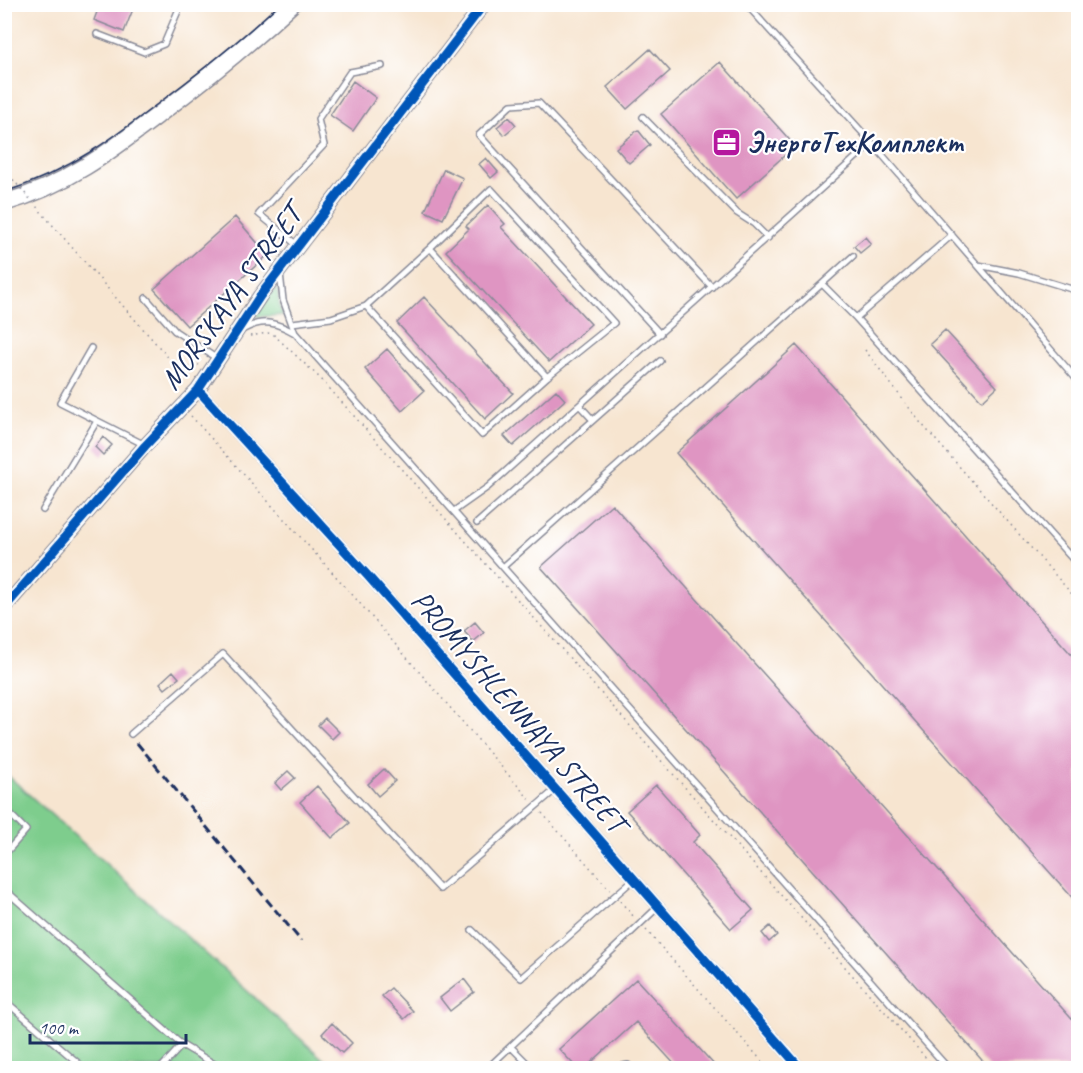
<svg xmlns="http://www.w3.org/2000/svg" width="1083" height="1073" viewBox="0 0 1083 1073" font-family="Caveat,sans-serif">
	<rect width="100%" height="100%" fill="#fff"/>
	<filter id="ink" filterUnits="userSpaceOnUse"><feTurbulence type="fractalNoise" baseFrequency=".0167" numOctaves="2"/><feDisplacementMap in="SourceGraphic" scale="12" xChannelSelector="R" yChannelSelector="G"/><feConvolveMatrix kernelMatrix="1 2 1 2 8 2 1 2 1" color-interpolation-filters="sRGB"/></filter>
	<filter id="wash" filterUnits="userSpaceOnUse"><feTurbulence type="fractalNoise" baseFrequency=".008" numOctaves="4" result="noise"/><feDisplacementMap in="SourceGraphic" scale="24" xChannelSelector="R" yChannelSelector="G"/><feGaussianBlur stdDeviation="1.35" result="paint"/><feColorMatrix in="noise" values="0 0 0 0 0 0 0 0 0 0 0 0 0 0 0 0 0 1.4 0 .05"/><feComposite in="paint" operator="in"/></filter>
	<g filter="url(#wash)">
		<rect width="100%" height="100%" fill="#f7e5d0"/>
		<path fill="#7ecd8d" stroke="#4c7e76" stroke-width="1.5" d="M 277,288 L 280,309 L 284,315 L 256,317 L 261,305 Z
			M 5,773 L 333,1068 L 5,1068 Z"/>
		<g id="blocks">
			<path fill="#df95c2" d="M 100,4 L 135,4 L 124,32 L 94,20 Z
				M 650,49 L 670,71 L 627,109 L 607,87 Z
				M 720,62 L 795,146 L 736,199 L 661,114 Z
				M 353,81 L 376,98 L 353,131 L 330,115 Z
				M 509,117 L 516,125 L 504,135 L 497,127 Z
				M 638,130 L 650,145 L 629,163 L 616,148 Z
				M 486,158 L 498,172 L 491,178 L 479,164 Z
				M 444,169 L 463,178 L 443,219 L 425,211 Z
				M 488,205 L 505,224 L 501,227 L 591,324 L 549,362 L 446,251 L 469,229 L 466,226 Z
				M 235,217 L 268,255 L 187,326 L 154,289 Z
				M 865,237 L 871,244 L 860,253 L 854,246 Z
				M 424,297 L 513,393 L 485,419 L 397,323 Z
				M 945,330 L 997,387 L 982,401 L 930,344 Z
				M 796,345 L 1078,662 L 1078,904 L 676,453 Z
				M 387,349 L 424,391 L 402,411 L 365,369 Z
				M 556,390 L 565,400 L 513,446 L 504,436 Z
				M 103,437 L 112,445 L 103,455 L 95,447 Z
				M 612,504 L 1078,1026 L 1078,1068 L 989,1068 L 541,567 Z
				M 475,622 L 484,633 L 473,642 L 464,631 Z
				M 173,671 L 179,678 L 165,689 L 160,683 Z
				M 325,718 L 339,732 L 332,739 L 318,725 Z
				M 384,769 L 395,781 L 378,796 L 368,784 Z
				M 288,771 L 295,778 L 281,790 L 275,783 Z
				M 656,785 L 700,835 L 693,842 L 753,910 L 731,929 L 627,811 Z
				M 317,786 L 350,823 L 332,838 L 300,802 Z
				M 770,926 L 777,935 L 769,942 L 762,933 Z
				M 464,979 L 474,992 L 450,1011 L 440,998 Z
				M 636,979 L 717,1068 L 678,1068 L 636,1022 L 585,1068 L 577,1068 L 559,1049 Z
				M 391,988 L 413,1011 L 404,1019 L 382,996 Z
				M 332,1023 L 352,1043 L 342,1053 L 322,1034 Z"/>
		</g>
	</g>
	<g filter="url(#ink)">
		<use href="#blocks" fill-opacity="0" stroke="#898a97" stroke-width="1.5"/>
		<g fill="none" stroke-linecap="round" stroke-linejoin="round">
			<defs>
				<path id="service" d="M 746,4 L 872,143 L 1078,381
					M 97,34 L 144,52 L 164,44 L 181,4
					M 643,117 L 737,213 L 754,224 L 768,238
					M 952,235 L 856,318 L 1078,565
					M 297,245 L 259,214 L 324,145 L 318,119 L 350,72 L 382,66
					M 978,265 L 1019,273 L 1078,291
					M 280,273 L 283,300 L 295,333 L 948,1068
					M 822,284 L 853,256
					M 146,298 L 175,331 L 216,358
					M 366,306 L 482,435 L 547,377 L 614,323 L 491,189 L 430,248
					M 292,323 L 331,318 L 366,306 L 430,248 L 547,377
					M 244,329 C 264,318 277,323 295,333
					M 660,334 L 479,135 L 511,105 L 539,103 L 712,287
					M 91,348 L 60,402 L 145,445
					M 580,406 L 593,420
					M 43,510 L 97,421
					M 454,511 L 488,487 L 872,143
					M 477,523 L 660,361
					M 503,567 L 822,284 L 856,318
					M 131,734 L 223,654 L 440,889 L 556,789
					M 4,808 L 26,830 L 4,855
					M 4,889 L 182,1045 L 221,1068
					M 472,930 L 521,978 L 634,879
					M 4,1000 L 84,1068
					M 511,1047 L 532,1068
					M 161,1068 L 182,1045
					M 496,1068 L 492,1064 L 658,907
					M 613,1068 L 628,1065 L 632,1068"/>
				<path id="minor" d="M 198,390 L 368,576 L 800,1068"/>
				<path id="tertiary" d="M 4,608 L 145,446 L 198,390 L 260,296 L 484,4"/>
				<path id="primary" d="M 4,203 C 66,185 108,153 158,115 C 205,80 249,44 292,4"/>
			</defs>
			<use href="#service" stroke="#898a97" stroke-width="8"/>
			<use href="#minor" stroke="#898a97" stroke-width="13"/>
			<use href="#tertiary" stroke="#898a97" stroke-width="16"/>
			<use href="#primary" stroke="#898a97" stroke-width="19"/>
			<path stroke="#898a97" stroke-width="1.5" stroke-dasharray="1.5 4.5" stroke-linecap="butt" d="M 4,176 L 9,175
				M 123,306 L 181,372 L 195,363 L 199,365
				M 250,336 L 268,333 L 274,335 L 321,379 L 935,1068
				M 865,350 L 920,422 L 1078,601
				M 191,416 L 350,592 L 531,801
				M 542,813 L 610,890
				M 620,901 L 634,917
				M 646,930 L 768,1068"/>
			<use href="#service" stroke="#fff" stroke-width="5"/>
			<use href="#minor" stroke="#fff" stroke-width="10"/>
			<use href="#tertiary" stroke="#fff" stroke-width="14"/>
			<use href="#primary" stroke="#fff" stroke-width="16"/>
			<path stroke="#1b2f5e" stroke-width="1.5" d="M 4,192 C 70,172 120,133 173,92 C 210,64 245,36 279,4"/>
			<path stroke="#1b2f5e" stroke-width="3" stroke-dasharray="9 4.5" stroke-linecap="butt" d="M 137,743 L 301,941"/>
			<path stroke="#898a97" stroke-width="1.5" stroke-dasharray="1.5 4.5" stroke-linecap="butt" d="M 9,175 L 123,306"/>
			<defs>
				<path id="cycleway" d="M 198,390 L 368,576 L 800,1068
					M 4,608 L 145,446 L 198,390 L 260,296 L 484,4"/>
			</defs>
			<use href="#cycleway" stroke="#fff" stroke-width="13"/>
			<use href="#cycleway" stroke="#0057b8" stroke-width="9"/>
		</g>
	</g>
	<defs>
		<symbol id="office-square" viewBox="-11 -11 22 22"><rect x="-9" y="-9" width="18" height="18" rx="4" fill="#b5179e" stroke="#fff"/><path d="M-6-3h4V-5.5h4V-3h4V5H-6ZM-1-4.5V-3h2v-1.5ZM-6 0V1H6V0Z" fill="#fff"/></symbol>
	</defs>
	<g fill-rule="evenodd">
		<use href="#office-square" x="710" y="126" width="33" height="33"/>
	</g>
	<g text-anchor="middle" stroke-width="4.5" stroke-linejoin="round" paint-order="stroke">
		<g font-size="30" font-weight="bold" fill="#1b2f5e" stroke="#fff" text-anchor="start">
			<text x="747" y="152">ЭнергоТехКомплект</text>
		</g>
		<g font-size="30" fill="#1b2f5e" stroke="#fff">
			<text transform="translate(231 297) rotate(-54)" y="10">MORSKAYA STREET</text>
			<text transform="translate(519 711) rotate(49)" y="10">PROMYSHLENNAYA STREET</text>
		</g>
	</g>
	<rect width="1083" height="1073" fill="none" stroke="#fff" stroke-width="24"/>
	<path d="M30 1034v9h156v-9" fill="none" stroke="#1b2f5e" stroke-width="3"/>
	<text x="39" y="1034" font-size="18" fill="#1b2f5e" stroke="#ffffff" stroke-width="4.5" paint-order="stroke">100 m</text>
</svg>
